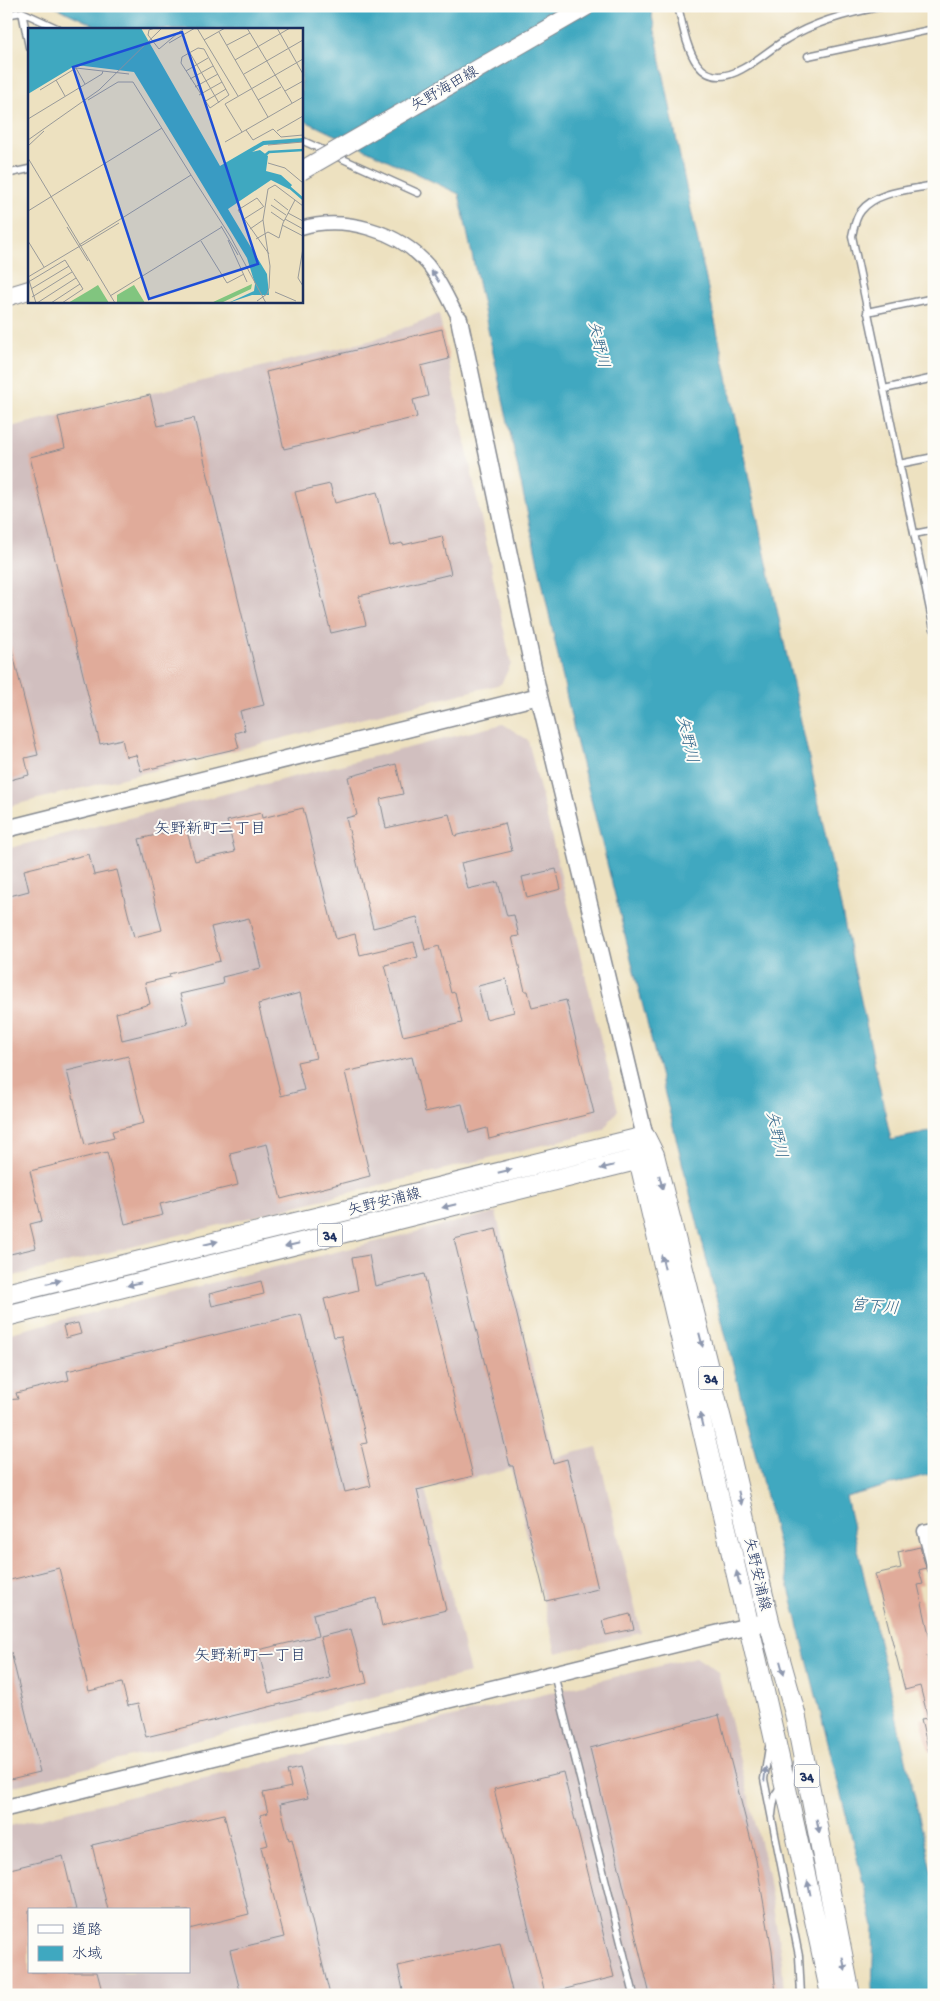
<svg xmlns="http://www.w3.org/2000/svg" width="940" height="2001" viewBox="0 0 940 2001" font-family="'Gochi Hand','Klee One',sans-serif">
	<rect width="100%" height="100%" fill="#fdfcf7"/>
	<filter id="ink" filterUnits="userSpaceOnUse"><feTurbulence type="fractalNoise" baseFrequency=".02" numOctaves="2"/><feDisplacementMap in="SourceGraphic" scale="10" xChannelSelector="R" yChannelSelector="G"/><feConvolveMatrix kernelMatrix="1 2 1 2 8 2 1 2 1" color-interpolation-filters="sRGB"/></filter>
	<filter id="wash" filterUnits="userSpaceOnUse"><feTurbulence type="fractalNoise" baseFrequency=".0096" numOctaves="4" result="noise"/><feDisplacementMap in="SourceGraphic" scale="20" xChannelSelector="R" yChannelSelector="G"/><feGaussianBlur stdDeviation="1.12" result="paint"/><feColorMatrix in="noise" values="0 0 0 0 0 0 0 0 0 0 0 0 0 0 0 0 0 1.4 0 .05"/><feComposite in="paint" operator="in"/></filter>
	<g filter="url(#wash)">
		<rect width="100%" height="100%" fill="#ede1c0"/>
		<path fill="#d1bfbf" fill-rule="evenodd" d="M 439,314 L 511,664 L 501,684 L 6,807 L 6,428 L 373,340 Z
			M 503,724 L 528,740 L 618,1110 L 603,1130 L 6,1278 L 6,849 Z
			M 496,1212 L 554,1458 L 597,1447 L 641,1633 L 556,1653 L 511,1469 L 425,1489 L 470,1673 L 6,1788 L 6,1334 Z
			M 696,1657 L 718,1672 L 767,1870 L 782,1961 L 784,1995 L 6,1995 L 6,1827 ZM 29,1910 L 189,1910 L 189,1972 L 29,1972 Z"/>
		<path fill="#3fa8c0" stroke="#2d6c8f" d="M 53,6 L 650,6 L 684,177 L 891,1140 L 934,1131 L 934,1473 L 846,1497 L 934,1882 L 934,1995 L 872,1995 L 874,1926 L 576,740 L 459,194 L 301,119 L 301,29 L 102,29 Z"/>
		<g id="blocks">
			<path fill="#e0ab9a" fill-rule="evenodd" d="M 442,329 L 449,359 L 421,366 L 428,396 L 413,400 L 417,417 L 284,449 L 266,372 Z
				M 150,395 L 158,426 L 194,418 L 264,705 L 240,711 L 245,730 L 235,733 L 239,748 L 141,771 L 136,755 L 126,757 L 122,739 L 100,744 L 30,457 L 65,448 L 58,417 Z
				M 330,484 L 335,503 L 377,492 L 390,546 L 402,543 L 403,545 L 442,536 L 451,574 L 359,596 L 366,625 L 331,633 L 295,492 Z
				M 11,646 L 38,755 L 25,758 L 29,775 L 6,781 L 6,647 Z
				M 396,764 L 403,794 L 380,799 L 386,828 L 449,814 L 455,836 L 505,823 L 512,851 L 461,863 L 468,889 L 498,882 L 507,916 L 514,915 L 519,936 L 512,937 L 525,991 L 528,991 L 532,1008 L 566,1000 L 594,1113 L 489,1139 L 487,1128 L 469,1133 L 462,1104 L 425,1112 L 412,1057 L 345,1072 L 370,1176 L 281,1199 L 267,1144 L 230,1153 L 238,1185 L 160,1204 L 163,1215 L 125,1224 L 107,1152 L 30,1171 L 42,1221 L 30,1224 L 36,1248 L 6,1255 L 6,897 L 29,891 L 24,870 L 89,854 L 94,875 L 117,870 L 134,937 L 162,930 L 139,839 L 186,828 L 195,861 L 235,852 L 227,821 L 261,813 L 262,818 L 303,808 L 336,939 L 355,934 L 360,955 L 414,942 L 418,957 L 385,965 L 403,1036 L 462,1023 L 455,992 L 451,993 L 439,946 L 425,950 L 417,917 L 373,928 L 346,818 L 357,815 L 348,777 ZM 249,918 L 261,968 L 222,977 L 223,984 L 180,994 L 188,1024 L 122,1040 L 116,1013 L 150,1004 L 145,983 L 170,977 L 169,974 L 220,961 L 211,927 ZM 506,979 L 514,1012 L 486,1019 L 478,986 ZM 300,993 L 316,1058 L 297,1062 L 304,1090 L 281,1096 L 258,1004 ZM 128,1056 L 144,1123 L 112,1131 L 114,1138 L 85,1145 L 67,1071 Z
				M 556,869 L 561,889 L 527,898 L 522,877 Z
				M 496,1229 L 553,1463 L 567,1459 L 598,1589 L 546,1601 L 513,1466 L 510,1466 L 454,1239 Z
				M 369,1255 L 375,1286 L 424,1274 L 473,1476 L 417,1490 L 446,1610 L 382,1626 L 376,1598 L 313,1614 L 318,1636 L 258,1650 L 269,1693 L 330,1678 L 320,1637 L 351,1629 L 362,1671 L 364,1670 L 367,1683 L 146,1737 L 138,1704 L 128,1706 L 122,1683 L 89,1691 L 59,1568 L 6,1581 L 6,1400 L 18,1399 L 16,1393 L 69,1380 L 67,1371 L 301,1314 L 345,1492 L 371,1486 L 361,1444 L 367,1443 L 341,1336 L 334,1337 L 324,1299 L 358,1290 L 352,1258 Z
				M 261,1281 L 264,1294 L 212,1306 L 209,1294 Z
				M 78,1323 L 81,1334 L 66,1338 L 63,1326 Z
				M 920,1547 L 926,1568 L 919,1570 L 923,1584 L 918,1585 L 930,1639 L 934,1638 L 934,1654 L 927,1656 L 934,1683 L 934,1751 L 929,1752 L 921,1719 L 928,1718 L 920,1686 L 905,1690 L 875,1574 L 901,1568 L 898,1552 Z
				M 630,1614 L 634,1629 L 606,1635 L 602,1621 Z
				M 6,1652 L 11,1652 L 40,1772 L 6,1780 Z
				M 719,1715 L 756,1860 L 772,1950 L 776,1995 L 650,1995 L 590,1748 Z
				M 300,1768 L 308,1798 L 280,1804 L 289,1840 L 292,1839 L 330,1995 L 241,1995 L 230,1950 L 284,1937 L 261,1847 L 268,1845 L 260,1815 L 268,1813 L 263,1793 L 291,1787 L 287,1771 Z
				M 563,1772 L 614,1977 L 545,1994 L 494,1789 Z
				M 224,1814 L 249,1914 L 189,1929 L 189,1910 L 108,1910 L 92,1845 Z
				M 63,1856 L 76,1910 L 29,1910 L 29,1972 L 97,1972 L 103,1995 L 6,1995 L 6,1870 Z
				M 500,1943 L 512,1991 L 497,1995 L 404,1995 L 398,1966 Z"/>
		</g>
	</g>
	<g filter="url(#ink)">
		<use href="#blocks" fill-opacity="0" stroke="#84888f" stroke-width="1"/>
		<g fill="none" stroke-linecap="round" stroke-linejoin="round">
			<defs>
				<path id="service" d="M 678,6 C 686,39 693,96 742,69 C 758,61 771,48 787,39 C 816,21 851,12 885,6
					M 22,12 L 29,47
					M 6,15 L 22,12 L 59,29
					M 808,56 L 934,29
					M 301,140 L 418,193
					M 6,174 L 29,169
					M 934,185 C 911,190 876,191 861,211 C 855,218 854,228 852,236 L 934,629
					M 867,312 L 934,298
					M 884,389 L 934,378
					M 899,464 L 934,457
					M 914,534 L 934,530
					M 554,1674 L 634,1995
					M 769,1747 L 764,1779 L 799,1956 L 801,1995
					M 772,1815 C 774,1795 776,1786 795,1775 L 797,1762"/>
				<path id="minor" d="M 301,228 C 344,215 399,231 428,265 C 441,281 449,301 459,319
					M 934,1529 L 924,1531 L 934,1568"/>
				<path id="tertiary" d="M 459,319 L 539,696 L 645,1137
					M 6,829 L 539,696
					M 6,1808 L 769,1621"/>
				<path id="secondary" d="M 6,297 L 29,290"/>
				<path id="primary" d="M 645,1137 L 654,1155 L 726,1439 L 769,1621 L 795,1713 L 850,1995
					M 645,1137 L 639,1159 C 704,1437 772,1715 831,1995
					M 6,1294 L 645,1137
					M 6,1316 L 652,1156"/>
			</defs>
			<use href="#service" stroke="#84888f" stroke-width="9"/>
			<use href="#minor" stroke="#84888f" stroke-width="15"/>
			<use href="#tertiary" stroke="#84888f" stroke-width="19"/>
			<use href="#secondary" stroke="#84888f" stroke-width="20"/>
			<use href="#primary" stroke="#84888f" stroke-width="22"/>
			<use href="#service" stroke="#fff" stroke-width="6"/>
			<use href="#minor" stroke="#fff" stroke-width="12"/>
			<use href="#tertiary" stroke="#fff" stroke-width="16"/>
			<use href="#secondary" stroke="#fff" stroke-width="18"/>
			<use href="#primary" stroke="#fff" stroke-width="20"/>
			<defs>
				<path id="secondary-bridge" d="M 301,171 L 587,6"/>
			</defs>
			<use href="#secondary-bridge" stroke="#84888f" stroke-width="20" stroke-linecap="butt"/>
			<use href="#secondary-bridge" stroke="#fff" stroke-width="18"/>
		</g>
		<defs><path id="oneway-solid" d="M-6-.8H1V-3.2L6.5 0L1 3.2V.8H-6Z" transform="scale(1.25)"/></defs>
		<g fill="#8d97ae">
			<use href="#oneway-solid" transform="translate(435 276) rotate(-122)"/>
			<use href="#oneway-solid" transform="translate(607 1167) rotate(166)"/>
			<use href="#oneway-solid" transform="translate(505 1171) rotate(-14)"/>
			<use href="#oneway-solid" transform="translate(661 1182) rotate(76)"/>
			<use href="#oneway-solid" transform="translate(449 1206) rotate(166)"/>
			<use href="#oneway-solid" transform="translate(211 1243) rotate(-14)"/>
			<use href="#oneway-solid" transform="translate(292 1245) rotate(166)"/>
			<use href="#oneway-solid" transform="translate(663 1262) rotate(-103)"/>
			<use href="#oneway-solid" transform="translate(54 1282) rotate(-14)"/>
			<use href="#oneway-solid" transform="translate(134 1284) rotate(166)"/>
			<use href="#oneway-solid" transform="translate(701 1340) rotate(76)"/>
			<use href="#oneway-solid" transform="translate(701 1420) rotate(-103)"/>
			<use href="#oneway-solid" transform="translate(740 1498) rotate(77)"/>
			<use href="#oneway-solid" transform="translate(738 1578) rotate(-103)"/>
			<use href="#oneway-solid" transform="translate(782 1668) rotate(75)"/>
			<use href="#oneway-solid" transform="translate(765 1774) rotate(-84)"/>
			<use href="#oneway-solid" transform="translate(818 1826) rotate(79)"/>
			<use href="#oneway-solid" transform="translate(809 1888) rotate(-102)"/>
			<use href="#oneway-solid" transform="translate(844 1964) rotate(78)"/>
		</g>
	</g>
	<g text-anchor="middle" stroke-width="4" stroke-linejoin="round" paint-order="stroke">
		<g fill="#fdfcf7" stroke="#5f6c8c" stroke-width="1">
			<rect x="317.5" y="1223.5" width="25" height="23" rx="4"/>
			<rect x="698.5" y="1366.5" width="25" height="23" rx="4"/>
			<rect x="794.5" y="1764.5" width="25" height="23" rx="4"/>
		</g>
		<g font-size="14" font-weight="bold" fill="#1b2f5e">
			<text x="330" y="1240">34</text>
			<text x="711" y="1383">34</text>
			<text x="807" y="1781">34</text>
		</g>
		<g font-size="15" fill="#1b2f5e" stroke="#fdfcf7">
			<text transform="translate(444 88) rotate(-30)" y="5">矢野海田線</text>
			<text transform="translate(384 1201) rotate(-14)" y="5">矢野安浦線</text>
			<text transform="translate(758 1574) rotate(77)" y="5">矢野安浦線</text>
		</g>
		<g font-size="16" font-style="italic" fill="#295f85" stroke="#fdfcf7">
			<text transform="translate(600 344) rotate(77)" y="6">矢野川</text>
			<text transform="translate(689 739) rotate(77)" y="6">矢野川</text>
			<text transform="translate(778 1134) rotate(77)" y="6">矢野川</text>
			<text transform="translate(875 1305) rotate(5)" y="6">宮下川</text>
		</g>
		<g font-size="16" fill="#1b2f5e" stroke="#fdfcf7">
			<text x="210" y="833">矢野新町二丁目</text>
			<text x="250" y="1660">矢野新町一丁目</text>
		</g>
	</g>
	<g transform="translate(28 28)">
		<rect width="275" height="275" fill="#ede1c0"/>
		<path d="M 224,256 L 223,261 L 193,275 L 183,275 ZM 70,257 L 81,275 L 40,275 L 62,262 ZM 106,257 L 117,275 L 89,275 L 89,267 Z" fill="#81c57f"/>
		<path d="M 0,0 L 113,0 L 192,138 L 235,113 L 275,110 L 275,114 L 236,117 L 224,124 L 232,122 L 240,128 L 238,143 L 253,147 L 264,157 L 261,161 L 243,152 L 200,181 L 239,246 L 241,267 L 224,267 L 200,275 L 226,263 L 227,256 L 219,230 L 106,44 L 48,37 L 0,66 Z" fill="#3fa8c0"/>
		<path fill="none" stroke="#3fa8c0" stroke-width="2.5" d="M 235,129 L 241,124 L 275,122M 260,158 L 275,171"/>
		<path fill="none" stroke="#999a99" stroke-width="1" d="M 127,0 L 121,2 L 120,7 L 131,21 L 156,0M 169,0 L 210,68M 219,0 L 264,75M 249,0 L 275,46M 191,4 L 240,89M 176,12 L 197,0M 141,15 L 167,0M 199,17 L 222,5M 170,20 L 176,21 L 201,67 L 182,80 L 153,35 L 154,29 ZM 162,25 L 191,75M 207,32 L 262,0M 48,40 L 57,56M 158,43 L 180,30M 216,46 L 275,12M 162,51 L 185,38M 28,52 L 37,68M 167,59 L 190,46M 12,62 L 48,40 L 101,46M 257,63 L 275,53M 171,67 L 194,54M 60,72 L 90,54 L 105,54 L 163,147M 230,72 L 253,59M 176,74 L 198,61M 0,91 L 74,46 L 75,43M 218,102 L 225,112 L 245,101 L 253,109 L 275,107M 249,103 L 275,88M 214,104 L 197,76 L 275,31M 0,112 L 71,62 L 134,0M 197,114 L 275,69M 240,117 L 275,114M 0,118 L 16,103M 0,130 L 87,275M 240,135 L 257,140 L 275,155M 163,147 L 202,208 L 238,275M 246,171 L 260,182M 243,177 L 258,187M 236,179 L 229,170 L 210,182 L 241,226M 0,183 L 134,100M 243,184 L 256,193M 260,185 L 275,193M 216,191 L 235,179M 257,191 L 275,201M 254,197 L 275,208M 193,198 L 210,227M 39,199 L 60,233M 222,201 L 235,192M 228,211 L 240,204 L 251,210 L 255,195 L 267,172M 200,212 L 219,254M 0,213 L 16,239M 173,213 L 199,255 L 216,246M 51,217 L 163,147M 53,218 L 91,195M 275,220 L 270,250 L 275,258M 2,253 L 37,232 L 55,261 L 34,275M 3,261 L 41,238M 247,264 L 268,273M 82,268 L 194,199M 4,269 L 44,244M 229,273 L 239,266 L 241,260 L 242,238 L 235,192 L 240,161 L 247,157 L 275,178M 8,275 L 0,249 L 52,218M 9,275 L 48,250M 23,275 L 52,256"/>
		<path fill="#1d4ed8" fill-opacity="0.15" stroke="#1d4ed8" stroke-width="2.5" d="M 154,4 L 230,236 L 121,271 L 45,39 Z"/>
		<rect width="275" height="275" fill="none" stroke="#1b2f5e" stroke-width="2.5"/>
	</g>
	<rect width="940" height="2001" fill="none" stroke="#fdfcf7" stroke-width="25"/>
	<rect x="28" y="1908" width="162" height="65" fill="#fdfcf7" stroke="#a3aaba"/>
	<rect x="38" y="1925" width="25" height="8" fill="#ffffff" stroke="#a3aaba"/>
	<text x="72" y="1934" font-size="15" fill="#1b2f5e">道路</text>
	<rect x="38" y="1946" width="25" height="15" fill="#3fa8c0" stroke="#a3aaba"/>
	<text x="72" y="1958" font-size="15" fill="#1b2f5e">水域</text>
</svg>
